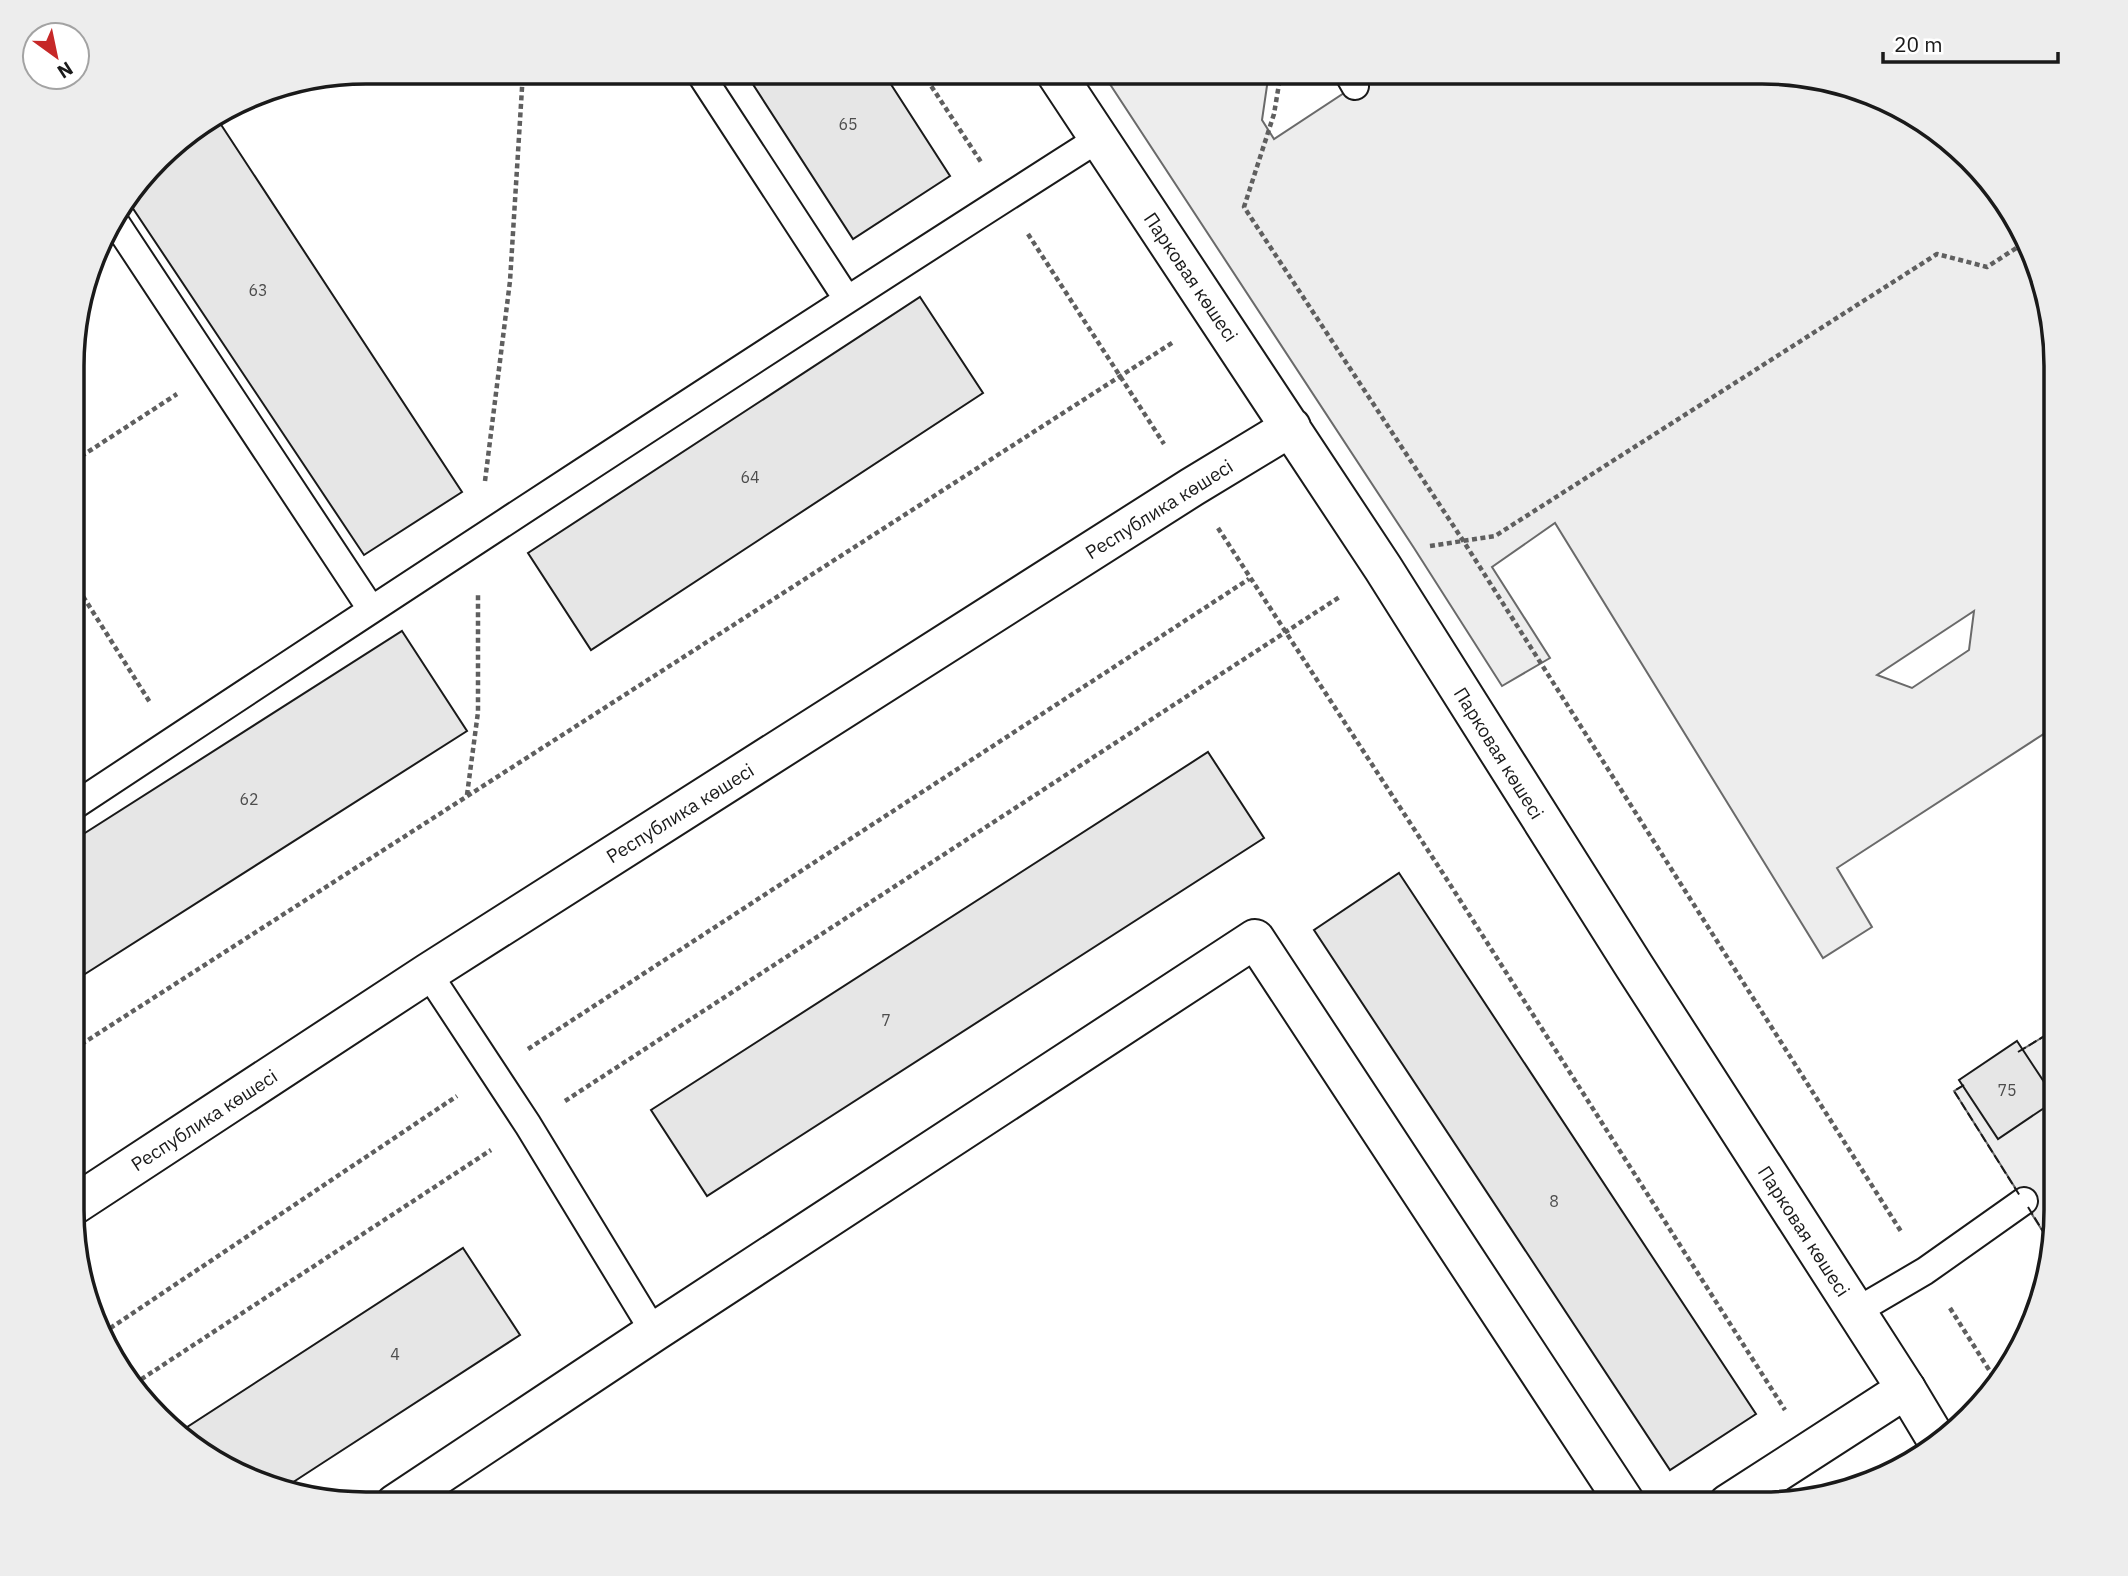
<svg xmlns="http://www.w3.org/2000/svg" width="2128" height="1576" viewBox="0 0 2128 1576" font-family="'IBM Plex Sans',sans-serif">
	<rect width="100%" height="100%" fill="#fff"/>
	<path fill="#ededed" stroke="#6a6a6a" stroke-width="2" fill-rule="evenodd" d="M 1102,72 L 1269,72 L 1262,120 L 1274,139 L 1376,72 L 1781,72 L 1874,94 L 1942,133 L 2026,235 L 2056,347 L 2056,726 L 1837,868 L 1872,927 L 1823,958 L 1555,523 L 1492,567 L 1550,658 L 1502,686 L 1414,548 ZM 1974,611 L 1969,650 L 1912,688 L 1877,675 Z
		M 2056,1029 L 2056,1229 L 2052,1246 L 1954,1091 Z"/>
	<path fill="#e6e6e6" stroke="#1a1a1a" stroke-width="2" d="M 745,72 L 883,72 L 950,176 L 853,239 Z
		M 216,117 L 462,492 L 364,555 L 128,201 L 172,145 Z
		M 920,297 L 983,393 L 591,650 L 528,553 Z
		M 402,631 L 467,731 L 74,981 L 74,840 Z
		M 1208,752 L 1264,838 L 707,1196 L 651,1110 Z
		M 1399,873 L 1756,1414 L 1670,1470 L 1314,930 Z
		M 2017,1041 L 2056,1100 L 1998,1139 L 1959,1080 Z
		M 463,1248 L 520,1335 L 321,1464 L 281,1490 L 271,1489 L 186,1443 L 178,1433 Z"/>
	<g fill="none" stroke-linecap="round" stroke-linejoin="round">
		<defs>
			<path id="lane" d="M 699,72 L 847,299
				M 1347,72 L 1355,86
				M 114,220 L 371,609
				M 74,806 C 414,581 754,358 1098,139
				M 428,973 L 528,1125 L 654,1332
				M 1855,1312 L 1925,1271 L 2024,1201"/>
			<path id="street" d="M 395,1504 L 654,1332 L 1255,939 L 1626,1504
				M 1728,1504 L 1906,1389"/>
			<path id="secondary" d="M 1055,72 L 1383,568 L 1634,966 L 1906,1389 L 1936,1439
				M 74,1205 L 428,973 L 1192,487 L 1291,427"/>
		</defs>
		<use href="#lane" stroke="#1a1a1a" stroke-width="30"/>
		<use href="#street" stroke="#1a1a1a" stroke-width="42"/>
		<use href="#secondary" stroke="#1a1a1a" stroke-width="42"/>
		<path stroke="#5f5f5f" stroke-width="4.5" stroke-dasharray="5 3.5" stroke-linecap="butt" d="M 922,72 L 981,162
			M 1281,72 L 1274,114 L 1244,207 L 1464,542 L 1902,1233
			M 1028,234 L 1164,444
			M 74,388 L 82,302
			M 74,461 L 177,394
			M 485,481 L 510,281 L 523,72
			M 1218,528 L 1444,875 L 1785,1410
			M 1430,546 L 1495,536 L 1937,254 L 1987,267 L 2027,241
			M 74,582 L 151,704
			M 467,795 L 478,712 L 478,594
			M 74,1049 L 1175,341
			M 528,1049 L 1249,579
			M 565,1101 L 1341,596
			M 1950,1308 L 1998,1384
			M 103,1333 L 457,1096
			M 134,1384 L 491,1150"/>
		<use href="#lane" stroke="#fff" stroke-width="26"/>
		<use href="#street" stroke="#fff" stroke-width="38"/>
		<use href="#secondary" stroke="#fff" stroke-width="38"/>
		<path stroke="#1a1a1a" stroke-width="2" stroke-dasharray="9 3.5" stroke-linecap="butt" d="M 2018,1052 L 2056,1029
			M 1964,1085 L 1954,1091 L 2020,1196
			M 2028,1207 L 2052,1246"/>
	</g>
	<g text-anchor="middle" stroke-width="5" stroke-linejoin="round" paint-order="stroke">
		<g font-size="16" fill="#4d4d4d">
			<text x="848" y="130">65</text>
			<text x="258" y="296">63</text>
			<text x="750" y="483">64</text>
			<text x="249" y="805">62</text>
			<text x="886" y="1026">7</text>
			<text x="2007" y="1096">75</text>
			<text x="1554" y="1207">8</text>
			<text x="395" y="1360">4</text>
		</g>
		<g font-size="19" fill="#1a1a1a" stroke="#fff">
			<text transform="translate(1191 277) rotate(56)" y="7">Парковая көшесі</text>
			<text transform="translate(1159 509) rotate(-32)" y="7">Республика көшесі</text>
			<text transform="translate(1499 753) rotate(58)" y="7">Парковая көшесі</text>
			<text transform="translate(680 813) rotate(-32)" y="7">Республика көшесі</text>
			<text transform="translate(204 1120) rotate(-33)" y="7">Республика көшесі</text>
			<text transform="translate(1804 1231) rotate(57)" y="7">Парковая көшесі</text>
		</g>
	</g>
	<path d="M0 0H2128V1576H0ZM366 84H1762A282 282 0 0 1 2044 366V1210A282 282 0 0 1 1762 1492H366A282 282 0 0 1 84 1210V366A282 282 0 0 1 366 84Z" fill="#ededed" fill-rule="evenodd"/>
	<path fill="none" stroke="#1a1a1a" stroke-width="3.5" d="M366 84H1762A282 282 0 0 1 2044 366V1210A282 282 0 0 1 1762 1492H366A282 282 0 0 1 84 1210V366A282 282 0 0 1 366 84Z"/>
	<g transform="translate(56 56) rotate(147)"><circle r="33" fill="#ffffff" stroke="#a3a3a3" stroke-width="2"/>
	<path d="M0-5L12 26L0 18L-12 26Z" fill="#c62828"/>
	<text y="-10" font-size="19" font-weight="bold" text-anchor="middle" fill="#1a1a1a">N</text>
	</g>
	<path d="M1883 52v10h175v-10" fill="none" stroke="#1a1a1a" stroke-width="3.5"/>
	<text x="1894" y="52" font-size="21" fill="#1a1a1a" stroke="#ffffff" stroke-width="5" paint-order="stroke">20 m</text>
</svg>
